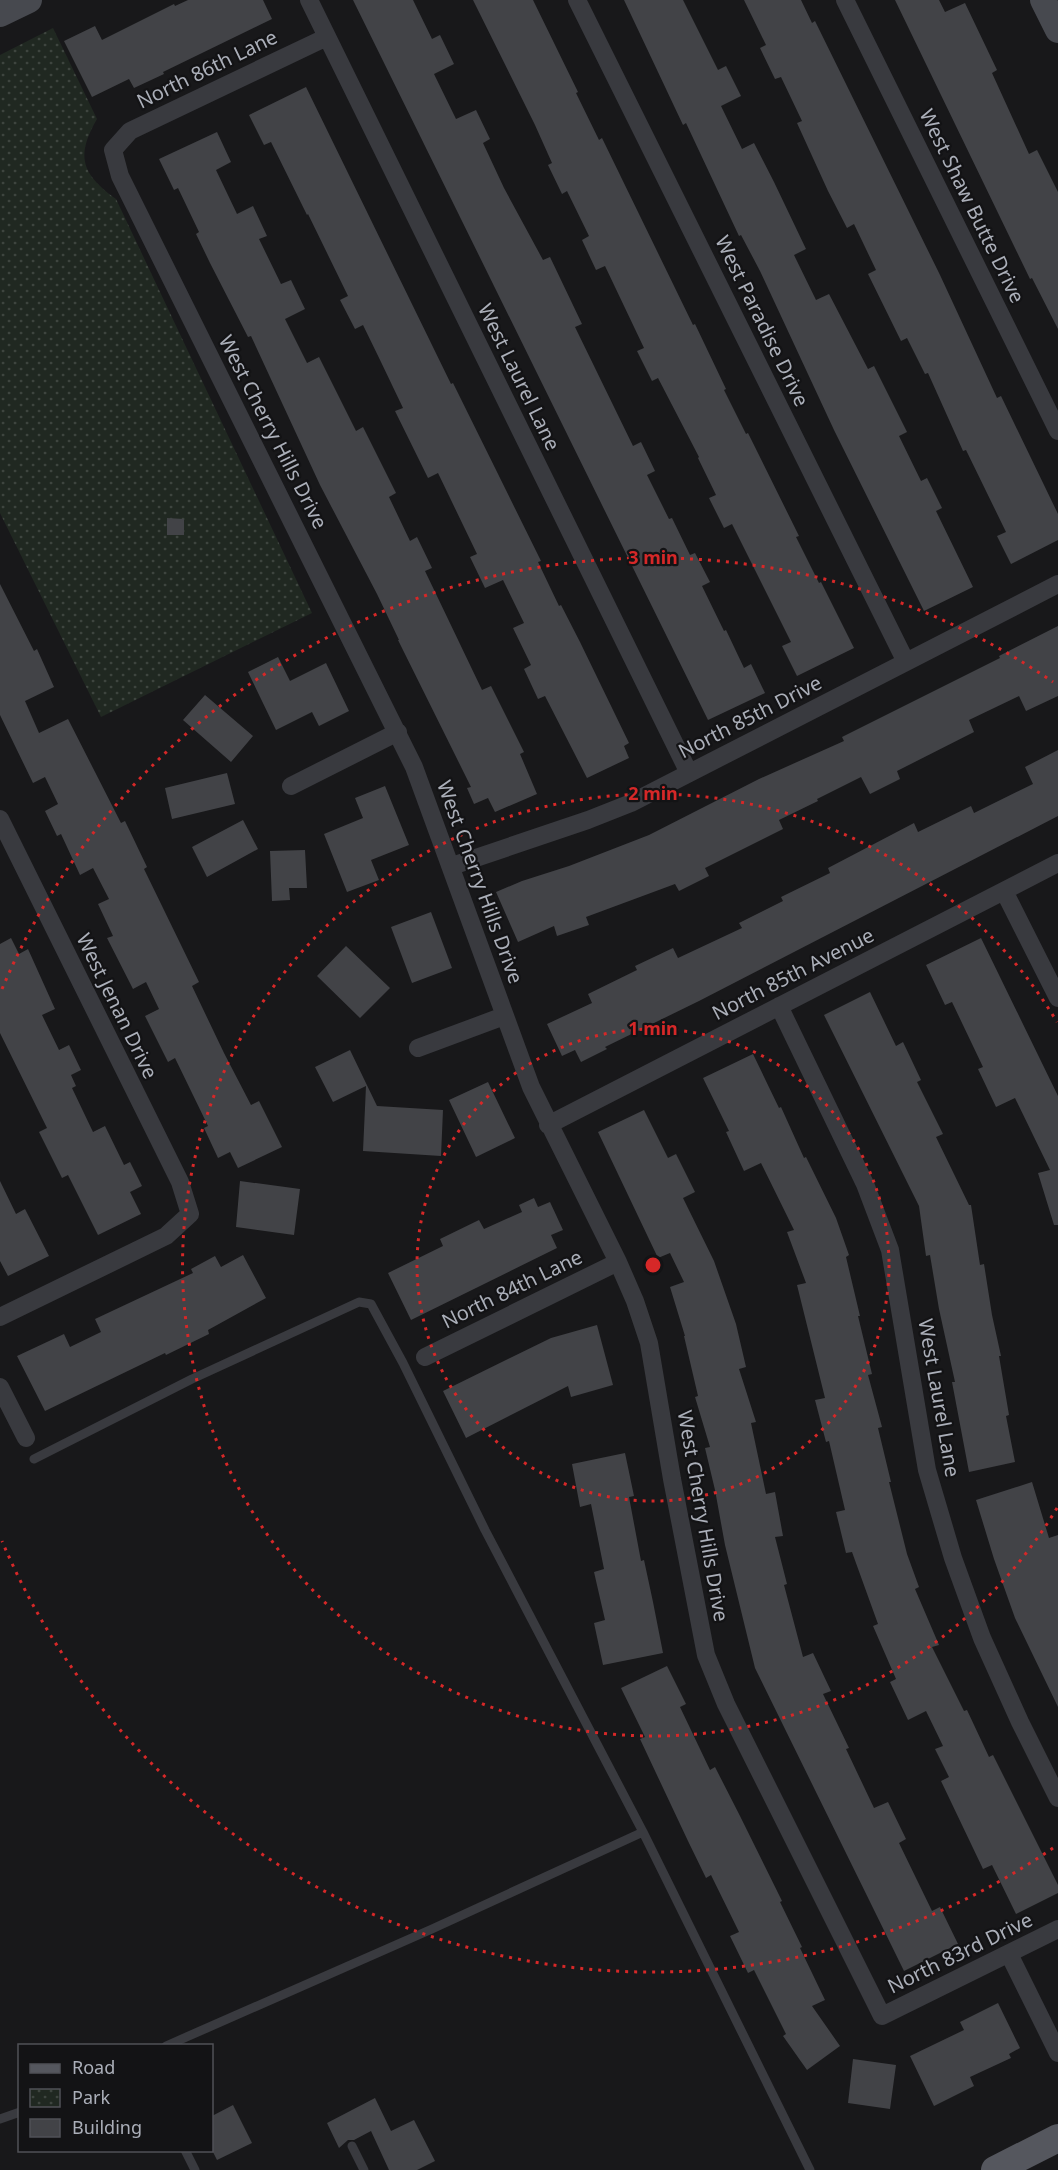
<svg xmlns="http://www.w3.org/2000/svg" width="1058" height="2170" viewBox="0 0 1058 2170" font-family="'Noto Sans',sans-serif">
	<defs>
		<pattern id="park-dots" width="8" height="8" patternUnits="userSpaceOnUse" patternTransform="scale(1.5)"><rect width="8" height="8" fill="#202821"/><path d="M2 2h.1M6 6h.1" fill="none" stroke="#3e453f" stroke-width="1.8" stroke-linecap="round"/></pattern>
	</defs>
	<rect width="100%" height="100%" fill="#18181a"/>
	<path fill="url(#park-dots)" d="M 53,28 L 97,119 C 75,157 82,174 116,199 L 312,613 L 101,717 L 0,513 L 0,55 Z"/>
	<path fill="#424347" d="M 188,0 L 263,0 L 272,19 L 163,72 L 164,74 L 134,88 L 129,79 L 92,97 L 64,41 L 95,26 L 102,40 L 174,4 L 175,6 Z
		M 353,0 L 413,0 L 432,39 L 440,35 L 454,64 L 434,74 L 456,119 L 476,110 L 490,139 L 483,143 L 504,188 L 543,260 L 550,257 L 582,324 L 575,327 L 633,446 L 641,442 L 655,471 L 647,475 L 669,519 L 672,518 L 690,555 L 695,553 L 710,582 L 702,586 L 724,631 L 726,630 L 744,668 L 751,664 L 765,693 L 708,720 Z
		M 473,0 L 533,0 L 578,92 L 576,93 L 599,140 L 602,138 L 693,325 L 695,324 L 726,389 L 724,390 L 746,434 L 748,433 L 799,536 L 796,537 L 819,583 L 821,582 L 854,648 L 797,676 L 782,646 L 791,642 L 732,524 L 724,528 L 709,498 L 716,495 L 698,458 L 699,457 L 658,378 L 652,381 L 637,351 L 644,348 L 605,266 L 596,270 L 582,240 L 589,236 L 567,191 L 562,194 L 548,165 L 552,163 L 535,125 Z
		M 624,0 L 683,0 L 718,70 L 726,66 L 741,96 L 721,106 L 742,149 L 754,143 L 774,182 L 806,249 L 794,255 L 816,300 L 829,294 L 868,369 L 874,366 L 907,432 L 899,436 L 921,481 L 927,478 L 942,508 L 936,511 L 973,587 L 924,611 L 834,430 L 760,271 L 741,235 L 739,236 L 686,123 L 683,125 Z
		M 744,0 L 801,0 L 812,23 L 815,21 L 940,275 L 997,398 L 1001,396 L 1058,514 L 1058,540 L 1011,564 L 997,536 L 1006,532 L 966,450 L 963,451 L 928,373 L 925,374 L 907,338 L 901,341 L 868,274 L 876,270 L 854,224 L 847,228 L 828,191 L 797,123 L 802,121 L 781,77 L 775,79 L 760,48 L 766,45 Z
		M 895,0 L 939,0 L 945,12 L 965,3 L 997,70 L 992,73 L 1029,154 L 1037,150 L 1058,192 L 1058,329 L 1032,278 L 1030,279 Z
		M 306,87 L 451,384 L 453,383 L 541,561 L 538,562 L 559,606 L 561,605 L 580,642 L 629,743 L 624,746 L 629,758 L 587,778 L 545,696 L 538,699 L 524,669 L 531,665 L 513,628 L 524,623 L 503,580 L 485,588 L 470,557 L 477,554 L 438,473 L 428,478 L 395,411 L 403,408 L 381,362 L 363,325 L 355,329 L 340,300 L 348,296 L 308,214 L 307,215 L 271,142 L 264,145 L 249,115 Z
		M 217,132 L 231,162 L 216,170 L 237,214 L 253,206 L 267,236 L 259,239 L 281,284 L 291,280 L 305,309 L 285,319 L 307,363 L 319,357 L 356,431 L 363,427 L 396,493 L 389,497 L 410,541 L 417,537 L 432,568 L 425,571 L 482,690 L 491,686 L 524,752 L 520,754 L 537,794 L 495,812 L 488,798 L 474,804 L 467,788 L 471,787 L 398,640 L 399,640 L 377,594 L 320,485 L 251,336 L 248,337 L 210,263 L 196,234 L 199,232 L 178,188 L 174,190 L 159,159 Z
		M 167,518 L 184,519 L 184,535 L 167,535 Z
		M 0,584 L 34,651 L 37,649 L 54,687 L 25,701 L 39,733 L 68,719 L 121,823 L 125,821 L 147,867 L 144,869 L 199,982 L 192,986 L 224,1053 L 251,1105 L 259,1101 L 282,1147 L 238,1168 L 230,1152 L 218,1158 L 204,1128 L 208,1126 L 175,1058 L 168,1062 L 145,1016 L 159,1009 L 146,982 L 133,989 L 107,938 L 113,936 L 98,904 L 109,899 L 93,868 L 80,875 L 61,834 L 57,836 L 45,811 L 58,804 L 45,777 L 33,783 L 0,715 Z
		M 1058,626 L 1058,696 L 1026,711 L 1019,696 L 969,720 L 974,732 L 897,771 L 900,779 L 870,794 L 861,777 L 817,799 L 818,801 L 779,820 L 783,829 L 705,868 L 709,876 L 679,891 L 675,884 L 586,917 L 589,925 L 557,936 L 554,926 L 518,942 L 496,892 L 522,881 L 569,866 L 649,835 L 759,779 L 844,741 L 842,737 L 1000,658 L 999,656 Z
		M 278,657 L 290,681 L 326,663 L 349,711 L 319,726 L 312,712 L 276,730 L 248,672 Z
		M 205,695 L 253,736 L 231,762 L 183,720 Z
		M 1058,750 L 1058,816 L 699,1001 L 605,1047 L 607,1049 L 581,1062 L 575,1050 L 562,1056 L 547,1024 L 592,1003 L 588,994 L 637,970 L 635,966 L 673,948 L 678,958 L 742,928 L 739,923 L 783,901 L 781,897 L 830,873 L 828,868 L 914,823 L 918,832 L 971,806 L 974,813 L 1033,784 L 1025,767 Z
		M 227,773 L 235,804 L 172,819 L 165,788 Z
		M 385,786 L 409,845 L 371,860 L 379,880 L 347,892 L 324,834 L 363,818 L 355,798 Z
		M 243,820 L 258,849 L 207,877 L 192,847 Z
		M 305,850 L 307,888 L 289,888 L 290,900 L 272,901 L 270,851 Z
		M 431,912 L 452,968 L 412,983 L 391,927 Z
		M 11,938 L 19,954 L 28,949 L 55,1009 L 42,1015 L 59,1050 L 69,1045 L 81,1070 L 71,1075 L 76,1086 L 72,1088 L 93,1132 L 105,1126 L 124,1165 L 130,1162 L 142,1186 L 130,1192 L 141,1214 L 98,1235 L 68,1175 L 62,1178 L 39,1132 L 47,1128 L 0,1033 L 0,944 Z
		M 981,938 L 1058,1096 L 1058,1225 L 1054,1225 L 1038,1173 L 1050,1170 L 1015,1098 L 996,1107 L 978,1069 L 983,1067 L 952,1002 L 945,1005 L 926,965 Z
		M 346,946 L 390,988 L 360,1018 L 317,976 Z
		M 870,992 L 896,1046 L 903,1042 L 921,1080 L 917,1082 L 943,1134 L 936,1137 L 969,1205 L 971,1205 L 980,1265 L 984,1264 L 992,1315 L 1001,1356 L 999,1356 L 1009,1415 L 1006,1416 L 1015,1462 L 969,1472 L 952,1382 L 955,1382 L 939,1309 L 930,1255 L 926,1256 L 919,1206 L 824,1015 Z
		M 350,1050 L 377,1106 L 443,1110 L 441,1156 L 363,1151 L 366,1086 L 333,1102 L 315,1067 Z
		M 753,1054 L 779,1108 L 781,1107 L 804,1158 L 806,1157 L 836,1218 L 849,1255 L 846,1257 L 860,1316 L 858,1316 L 872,1374 L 868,1375 L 882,1427 L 878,1428 L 891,1482 L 889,1482 L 907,1554 L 919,1587 L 915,1589 L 939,1645 L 932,1647 L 964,1711 L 967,1710 L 989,1757 L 993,1755 L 1058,1885 L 1058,1893 L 1016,1914 L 992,1865 L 983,1869 L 941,1781 L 949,1777 L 935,1749 L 943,1746 L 926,1711 L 908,1720 L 890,1682 L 896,1679 L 873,1626 L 878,1624 L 852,1552 L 846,1553 L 836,1512 L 845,1510 L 829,1441 L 826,1442 L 815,1400 L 825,1398 L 797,1285 L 806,1283 L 787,1232 L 794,1230 L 761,1163 L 744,1171 L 726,1132 L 729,1131 L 703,1078 Z
		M 488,1082 L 515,1138 L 476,1157 L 449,1100 Z
		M 644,1110 L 668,1158 L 676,1154 L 695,1192 L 683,1198 L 714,1261 L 736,1324 L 746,1367 L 739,1369 L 756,1422 L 751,1423 L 766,1494 L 775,1492 L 783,1536 L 775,1537 L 787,1584 L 784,1585 L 803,1657 L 813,1653 L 831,1691 L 823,1694 L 849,1748 L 846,1749 L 874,1808 L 888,1802 L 906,1839 L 899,1843 L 932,1911 L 940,1907 L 958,1944 L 904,1971 L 755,1668 L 725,1545 L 715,1490 L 705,1448 L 710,1447 L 695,1397 L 698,1396 L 684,1336 L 685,1336 L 670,1287 L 684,1282 L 670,1253 L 658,1258 L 598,1132 Z
		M 0,1181 L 16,1214 L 25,1209 L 49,1256 L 8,1276 L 0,1261 Z
		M 240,1181 L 300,1189 L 294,1235 L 236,1227 Z
		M 534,1198 L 538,1207 L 550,1202 L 563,1230 L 551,1235 L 557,1248 L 411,1320 L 388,1273 L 443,1246 L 440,1239 L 479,1220 L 484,1229 L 522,1212 L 519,1205 Z
		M 243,1255 L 266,1298 L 208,1330 L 209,1334 L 166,1355 L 165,1353 L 45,1411 L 17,1356 L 64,1334 L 70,1347 L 101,1332 L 95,1319 L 193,1273 L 191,1269 L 215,1256 L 221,1267 Z
		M 597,1325 L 613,1385 L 571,1397 L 568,1386 L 466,1438 L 443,1391 L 551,1338 Z
		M 625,1453 L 634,1496 L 629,1497 L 641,1561 L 644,1560 L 653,1602 L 663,1653 L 603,1665 L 594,1623 L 605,1620 L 594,1572 L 604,1569 L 591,1504 L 580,1507 L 572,1464 Z
		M 1032,1482 L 1049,1538 L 1058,1535 L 1058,1707 L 1015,1618 L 994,1559 L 976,1500 Z
		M 667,1666 L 686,1704 L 680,1707 L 710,1770 L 715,1767 L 740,1816 L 782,1901 L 780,1902 L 802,1947 L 800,1948 L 825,2000 L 812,2006 L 840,2046 L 807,2070 L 783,2036 L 786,2034 L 754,1970 L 748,1973 L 730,1936 L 739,1932 L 711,1875 L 706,1878 L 688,1841 L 640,1739 L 645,1737 L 621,1688 Z
		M 998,2003 L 1020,2048 L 1009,2054 L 1011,2058 L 970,2077 L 974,2086 L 934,2106 L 910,2056 L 964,2030 L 960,2022 Z
		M 853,2059 L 896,2065 L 890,2109 L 848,2103 Z
		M 375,2098 L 391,2131 L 414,2120 L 435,2161 L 417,2170 L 389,2170 L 371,2131 L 354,2140 L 348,2140 L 339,2148 L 327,2123 Z
		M 233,2105 L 252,2143 L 217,2160 L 212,2150 L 212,2116 Z"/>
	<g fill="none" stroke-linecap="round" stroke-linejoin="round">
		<path stroke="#393a3f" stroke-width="9" d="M 34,1459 L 192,1379 L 359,1302 L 371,1304 L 403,1363 L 485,1530 L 643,1832 L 810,2170
			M 166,2046 L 432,1929 L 643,1832
			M 0,2119 L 20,2112
			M 352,2146 L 364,2170
			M 185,2150 L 195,2170"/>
		<path stroke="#393a3f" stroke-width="18" d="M 309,0 L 689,773
			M 577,0 L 906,662
			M 845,0 L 1058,431
			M 327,37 L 130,131 L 113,150 L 120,176 L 414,767 L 531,1087 L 618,1262 L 635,1301 L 649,1343 L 672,1479 L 706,1655 L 726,1704 L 882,2016 L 1058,1929
			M 291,786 L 398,732
			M 0,819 L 180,1182 L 190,1214 L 166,1236 L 0,1317
			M 452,866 L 588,820 L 631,803 L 1058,584
			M 1004,891 L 1058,998
			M 779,1006 L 865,1184 L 890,1250 L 927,1470 L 953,1558 L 982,1638 L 1020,1722 L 1058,1798
			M 418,1048 L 504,1016
			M 548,1125 L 1058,863
			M 425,1357 L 618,1262
			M 0,1387 L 26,1438
			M 1009,1954 L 1058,2053"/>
		<path stroke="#47494f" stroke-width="26" d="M 1043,0 L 1058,30
			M 0,14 L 29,0"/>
		<path stroke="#55575e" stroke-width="28" d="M 995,2170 L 1058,2138"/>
	</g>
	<g fill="none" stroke="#d62828" stroke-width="3" stroke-dasharray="3 6">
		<circle cx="653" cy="1265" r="236"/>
		<path d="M1057 1508A471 471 0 1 1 1057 1022"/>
		<path d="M1053 1848A707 707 0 0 1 2 1541M2 989A707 707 0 0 1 1053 682"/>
	</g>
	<g text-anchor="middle" stroke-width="4.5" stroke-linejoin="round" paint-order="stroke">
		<g font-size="20" fill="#abafb9" stroke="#131315">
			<text transform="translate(207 69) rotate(-26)" y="7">North 86th Lane</text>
			<text transform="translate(972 206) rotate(64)" y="7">West Shaw Butte Drive</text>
			<text transform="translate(762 321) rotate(64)" y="7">West Paradise Drive</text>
			<text transform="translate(519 377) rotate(64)" y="7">West Laurel Lane</text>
			<text transform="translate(273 432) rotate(63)" y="7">West Cherry Hills Drive</text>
			<text transform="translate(750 717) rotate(-27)" y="7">North 85th Drive</text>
			<text transform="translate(480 882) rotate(70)" y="7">West Cherry Hills Drive</text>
			<text transform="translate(793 974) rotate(-27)" y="7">North 85th Avenue</text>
			<text transform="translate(117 1006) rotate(64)" y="7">West Jenan Drive</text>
			<text transform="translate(512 1289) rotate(-26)" y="7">North 84th Lane</text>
			<text transform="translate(939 1398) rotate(80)" y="7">West Laurel Lane</text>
			<text transform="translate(703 1516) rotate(80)" y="7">West Cherry Hills Drive</text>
			<text transform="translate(960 1953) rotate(-26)" y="7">North 83rd Drive</text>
		</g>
	</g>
	<circle cx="653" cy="1265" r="9" fill="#d62828" stroke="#131315" stroke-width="3"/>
	<g font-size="18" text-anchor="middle" font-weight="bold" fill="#d62828" stroke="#131315" stroke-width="4.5" stroke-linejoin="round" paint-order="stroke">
		<text x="653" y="564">3 min</text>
		<text x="653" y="800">2 min</text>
		<text x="653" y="1035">1 min</text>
	</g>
	<rect x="18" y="2044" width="195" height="108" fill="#131315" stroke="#505157" stroke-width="1.5"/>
	<rect x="30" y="2064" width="30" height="9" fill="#55575e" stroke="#505157" stroke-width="1.5"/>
	<text x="72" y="2074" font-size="18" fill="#abafb9">Road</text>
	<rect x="30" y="2089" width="30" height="18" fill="url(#park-dots)" stroke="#505157" stroke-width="1.5"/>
	<text x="72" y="2104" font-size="18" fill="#abafb9">Park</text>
	<rect x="30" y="2119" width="30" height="18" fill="#424347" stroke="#505157" stroke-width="1.5"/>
	<text x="72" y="2134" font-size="18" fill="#abafb9">Building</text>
</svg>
